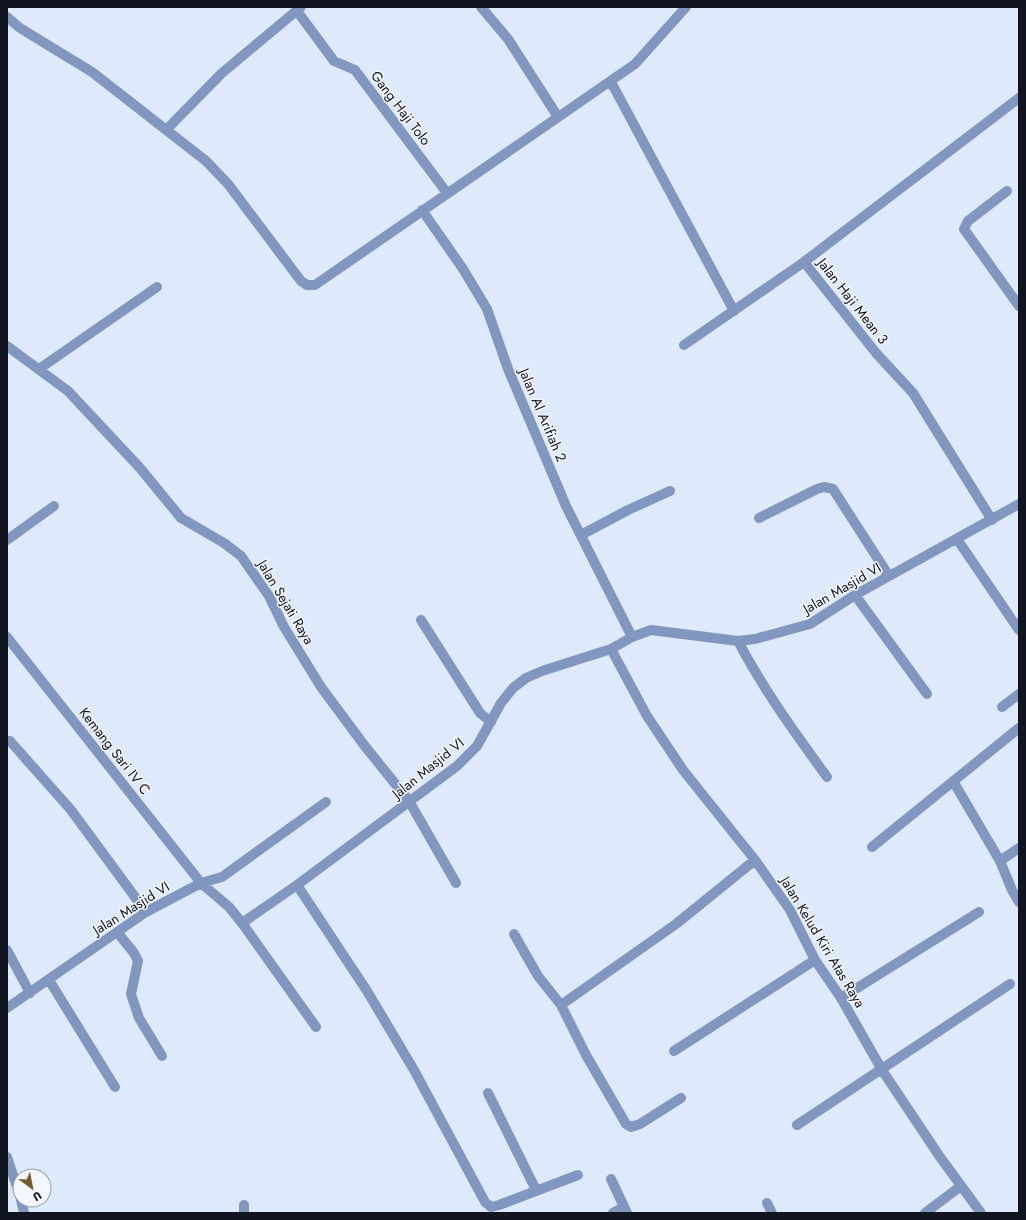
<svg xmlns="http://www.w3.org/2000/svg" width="1026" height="1220" viewBox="0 0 1026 1220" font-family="Jost,sans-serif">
	<rect width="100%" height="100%" fill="#dfe9fc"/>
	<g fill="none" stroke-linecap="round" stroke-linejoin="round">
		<path stroke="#8197c0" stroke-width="10" d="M 481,7 L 508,39 L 558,117
			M 297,11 L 334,61 L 355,70 L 447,193
			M 7,17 L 20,28 L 92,72 L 206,161 L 228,184 L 301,281 L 307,285 L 315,285 L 635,64 L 686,7
			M 611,82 L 734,311
			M 166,130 L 222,73 L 301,7
			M 1007,191 L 968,221 L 964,229 L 1019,306
			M 422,210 L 463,269 L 487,309 L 508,369 L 566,506 L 632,637
			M 684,345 L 804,262
			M 7,346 L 68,391 L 140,468 L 181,518 L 224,543 L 241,556 L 269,596 L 284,627 L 321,687 L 364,745 L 409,801 L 456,883
			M 39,369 L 157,287
			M 759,518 L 817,489 L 824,487 L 833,489 L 889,576
			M 992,520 L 913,393 L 876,353 L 804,262 L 1019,98
			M 581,535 L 628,510 L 670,491
			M 957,539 L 1019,630
			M 7,540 L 54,506
			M 855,595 L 927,694
			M 421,620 L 480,713 L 491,722
			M 7,637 L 201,883 L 222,877 L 326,802
			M 738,641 C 763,689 795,733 827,777
			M 611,649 L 647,716 L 683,770 L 755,860 L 790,910 L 815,960 L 841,998 L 882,1070 L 940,1157 L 981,1213
			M 1002,707 L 1019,694
			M 10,741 L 71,810 L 146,912
			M 953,781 L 1000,861 L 1012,890 L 1019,902
			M 872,847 L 1019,728
			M 1000,861 L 1019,848
			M 297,885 L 367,991 L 414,1070 L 485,1202 L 491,1207 L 499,1205 L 578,1175
			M 242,923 L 297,885 L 457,766 L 477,746 L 501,703 L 513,688 L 526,678 L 542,671 L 611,649 L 632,637 L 651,630 L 738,641 L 755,639 L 810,624 L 855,595 L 1019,504
			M 117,932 L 134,953 L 138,961 L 131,994 L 139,1018 L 162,1056
			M 514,934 L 538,976 L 561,1005 L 586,1055 L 626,1124 L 631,1127 L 640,1124 L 681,1098
			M 7,950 L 30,993
			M 49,980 L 115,1087
			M 841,998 L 979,912
			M 561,1005 L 676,924 L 755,860
			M 7,1008 L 146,912 L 201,883 L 229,907 L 242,923 L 316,1027
			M 674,1051 L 815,960
			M 488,1093 L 536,1190
			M 797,1125 L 1010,984
			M 7,1157 L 20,1196
			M 611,1179 L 627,1213
			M 21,1200 L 24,1213
			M 767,1203 L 772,1213
			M 244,1205 L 244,1213
			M 613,1213 L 624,1207
			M 925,1213 L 961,1186"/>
	</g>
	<g text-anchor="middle" stroke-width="3" stroke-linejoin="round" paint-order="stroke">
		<g font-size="14" fill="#101520" stroke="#f3f6fd">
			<text transform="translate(401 108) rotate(53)" y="5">Gang Haji Tolo</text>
			<text transform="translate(853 301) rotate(52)" y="5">Jalan Haji Mean 3</text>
			<text transform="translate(543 415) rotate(67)" y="5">Jalan Al Arifiah 2</text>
			<text transform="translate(842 588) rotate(-30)" y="5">Jalan Masjid VI</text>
			<text transform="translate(286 602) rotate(59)" y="5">Jalan Sejati Raya</text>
			<text transform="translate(115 751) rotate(52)" y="5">Kemang Sari IV C</text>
			<text transform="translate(428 768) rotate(-39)" y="5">Jalan Masjid VI</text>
			<text transform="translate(131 908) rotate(-32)" y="5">Jalan Masjid VI</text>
			<text transform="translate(823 942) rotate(59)" y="5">Jalan Kelud Kiri Atas Raya</text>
		</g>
	</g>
	<rect width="1026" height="1220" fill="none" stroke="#101520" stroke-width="16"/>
	<g transform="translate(32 1188) rotate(148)"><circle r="19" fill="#f3f6fd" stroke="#989ca5"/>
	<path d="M0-3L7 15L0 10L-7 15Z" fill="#745c2d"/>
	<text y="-6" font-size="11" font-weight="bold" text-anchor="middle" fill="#101520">U</text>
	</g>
</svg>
